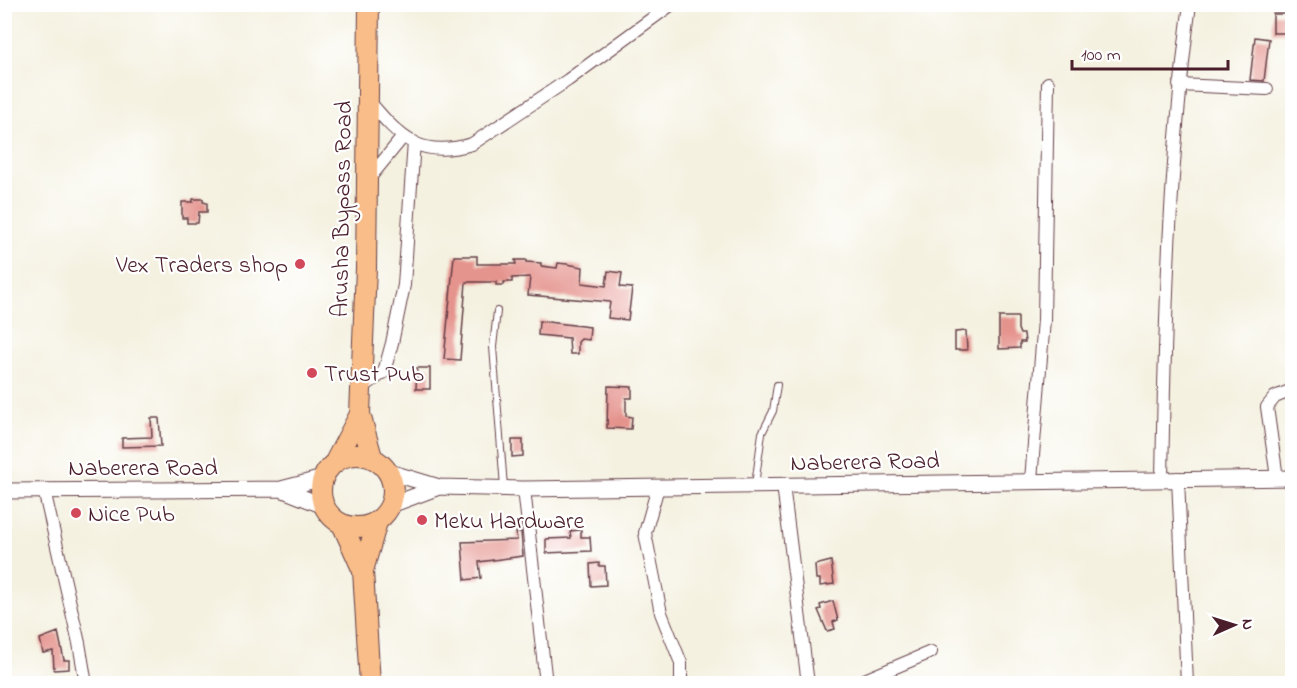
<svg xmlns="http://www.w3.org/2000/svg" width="1297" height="688" viewBox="0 0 1297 688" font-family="'Indie Flower',sans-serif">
	<rect width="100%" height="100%" fill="#fff"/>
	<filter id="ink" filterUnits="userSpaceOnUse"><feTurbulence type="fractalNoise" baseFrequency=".0167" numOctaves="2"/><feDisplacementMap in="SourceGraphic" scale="12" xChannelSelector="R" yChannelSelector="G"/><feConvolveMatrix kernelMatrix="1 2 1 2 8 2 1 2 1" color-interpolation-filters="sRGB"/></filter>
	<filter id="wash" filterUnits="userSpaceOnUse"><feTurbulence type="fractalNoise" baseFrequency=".008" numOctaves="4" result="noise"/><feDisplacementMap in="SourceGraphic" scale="24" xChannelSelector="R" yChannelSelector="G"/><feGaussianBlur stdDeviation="1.35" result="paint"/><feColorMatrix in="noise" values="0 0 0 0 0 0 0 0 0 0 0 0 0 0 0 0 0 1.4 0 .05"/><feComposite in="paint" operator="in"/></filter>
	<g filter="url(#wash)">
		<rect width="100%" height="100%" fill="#f4f1e0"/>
		<g id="blocks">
			<path fill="#e5938d" d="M 1273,14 L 1290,14 L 1290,33 L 1273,33 Z
				M 1255,37 L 1269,39 L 1264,81 L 1250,80 Z
				M 193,199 L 203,199 L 203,202 L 207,203 L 207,212 L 199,212 L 198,223 L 187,223 L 187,218 L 182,218 L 182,202 L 193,202 Z
				M 454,256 L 477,256 L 477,264 L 516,264 L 515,260 L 526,260 L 526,262 L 541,263 L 541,266 L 557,268 L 558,263 L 567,264 L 583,267 L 582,283 L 606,286 L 608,271 L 622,273 L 620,287 L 632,288 L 628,320 L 608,318 L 610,302 L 528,295 L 530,277 L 512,278 L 512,282 L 504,282 L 504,285 L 496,285 L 496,282 L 466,282 L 460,360 L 444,359 Z
				M 999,317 L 1018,317 L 1018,329 L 1020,334 L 1024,334 L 1025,342 L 1020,342 L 1020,348 L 999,349 Z
				M 539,321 L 590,327 L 589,340 L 581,339 L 578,342 L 578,354 L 570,354 L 569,338 L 538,335 Z
				M 966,331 L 967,350 L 955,350 L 955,332 Z
				M 417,368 L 430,368 L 430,389 L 416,389 Z
				M 608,386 L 632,387 L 632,398 L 626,398 L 626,416 L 632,417 L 631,429 L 607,428 Z
				M 151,418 L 159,418 L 161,446 L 122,447 L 122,438 L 152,437 Z
				M 512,440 L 523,440 L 523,456 L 512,457 Z
				M 581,530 L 581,537 L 590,537 L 591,551 L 546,553 L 546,539 L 571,538 L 570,531 Z
				M 516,532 L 521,532 L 523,556 L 479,562 L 481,578 L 465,580 L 462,542 L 517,540 Z
				M 831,561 L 834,584 L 820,586 L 820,579 L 816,579 L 815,565 Z
				M 599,563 L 599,566 L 605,566 L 606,585 L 591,586 L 590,564 Z
				M 833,601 L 838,620 L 833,622 L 835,629 L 827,631 L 818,610 L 821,609 L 820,605 Z
				M 58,632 L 64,660 L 69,660 L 69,669 L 54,670 L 53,651 L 43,653 L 40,639 Z"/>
		</g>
	</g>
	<g filter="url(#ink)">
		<use href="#blocks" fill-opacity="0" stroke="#643e46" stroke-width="1.5"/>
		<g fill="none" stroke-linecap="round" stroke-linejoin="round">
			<defs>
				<path id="service" d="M 497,311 L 493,347 L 504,487
					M 755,485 L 762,433 L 773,411 L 777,385"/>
				<path id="minor" d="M 1179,85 L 1267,89
					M 369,101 C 401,139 420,159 472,144 L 568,80 L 672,4
					M 367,181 L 402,138
					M 363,387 L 384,372 L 392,343 L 404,285 L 414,142
					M 1162,478 C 1165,320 1169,162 1190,4
					M 1178,478 L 1187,684
					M 1277,478 L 1267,407 L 1275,397 L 1292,390
					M 1031,480 L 1044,320 L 1048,83
					M 783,485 L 808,684
					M 658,487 L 645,533 L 661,613 L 681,663 L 681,684
					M 524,489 L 546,684
					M 44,490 L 79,643 L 86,684
					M 855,684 L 931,652"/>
				<path id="tertiary" d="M 389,472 L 439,487 L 524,489 L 1292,478
					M 281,489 L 324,506
					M 4,491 L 281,489 L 323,478
					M 391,505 L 439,487"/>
				<path id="primary" d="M 369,4 L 366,268 L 360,414 L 372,457
					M321 491a36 36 0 1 1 72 0a36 36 0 1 1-72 0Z
					M 336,460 L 360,414
					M 342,524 L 363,571 L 370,684
					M 363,571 L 377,522"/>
			</defs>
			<use href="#service" stroke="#643e46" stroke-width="8"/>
			<use href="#minor" stroke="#643e46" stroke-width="14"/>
			<use href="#tertiary" stroke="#643e46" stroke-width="17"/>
			<use href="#primary" stroke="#643e46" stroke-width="22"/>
			<use href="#service" stroke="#fff" stroke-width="6"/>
			<use href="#minor" stroke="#fff" stroke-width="12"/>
			<use href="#tertiary" stroke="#fff" stroke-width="15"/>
			<use href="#primary" stroke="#f8bd88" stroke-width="20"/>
		</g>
	</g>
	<g fill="#d1495b" stroke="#fff" stroke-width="2">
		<circle cx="300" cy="264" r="6"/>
		<circle cx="312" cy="373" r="6"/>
		<circle cx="76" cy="513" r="6"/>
		<circle cx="422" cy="520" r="6"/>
	</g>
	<g text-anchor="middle" stroke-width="4.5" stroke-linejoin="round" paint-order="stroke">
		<g font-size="24" fill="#4a1f2b" stroke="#fff">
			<text transform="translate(341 209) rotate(-89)" y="8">Arusha Bypass Road</text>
			<text transform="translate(865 461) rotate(-1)" y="8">Naberera Road</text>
			<text x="143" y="475">Naberera Road</text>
		</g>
		<g font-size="24" fill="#4a1f2b" stroke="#fff" text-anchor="start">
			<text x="288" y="272" text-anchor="end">Vex Traders shop</text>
			<text x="324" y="381">Trust Pub</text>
			<text x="88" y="521">Nice Pub</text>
			<text x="434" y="528">Meku Hardware</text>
		</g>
	</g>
	<rect width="1297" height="688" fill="none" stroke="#fff" stroke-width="24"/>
	<g transform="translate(1234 625) rotate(87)" stroke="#ffffff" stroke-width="4.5" paint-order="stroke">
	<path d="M0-4.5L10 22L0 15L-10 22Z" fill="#4a1f2b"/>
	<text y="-9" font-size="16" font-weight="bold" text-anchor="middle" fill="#4a1f2b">N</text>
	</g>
	<path d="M1072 60v9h156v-9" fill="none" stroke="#4a1f2b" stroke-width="3"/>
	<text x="1081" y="60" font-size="18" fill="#4a1f2b" stroke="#ffffff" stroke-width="4.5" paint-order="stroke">100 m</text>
</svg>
